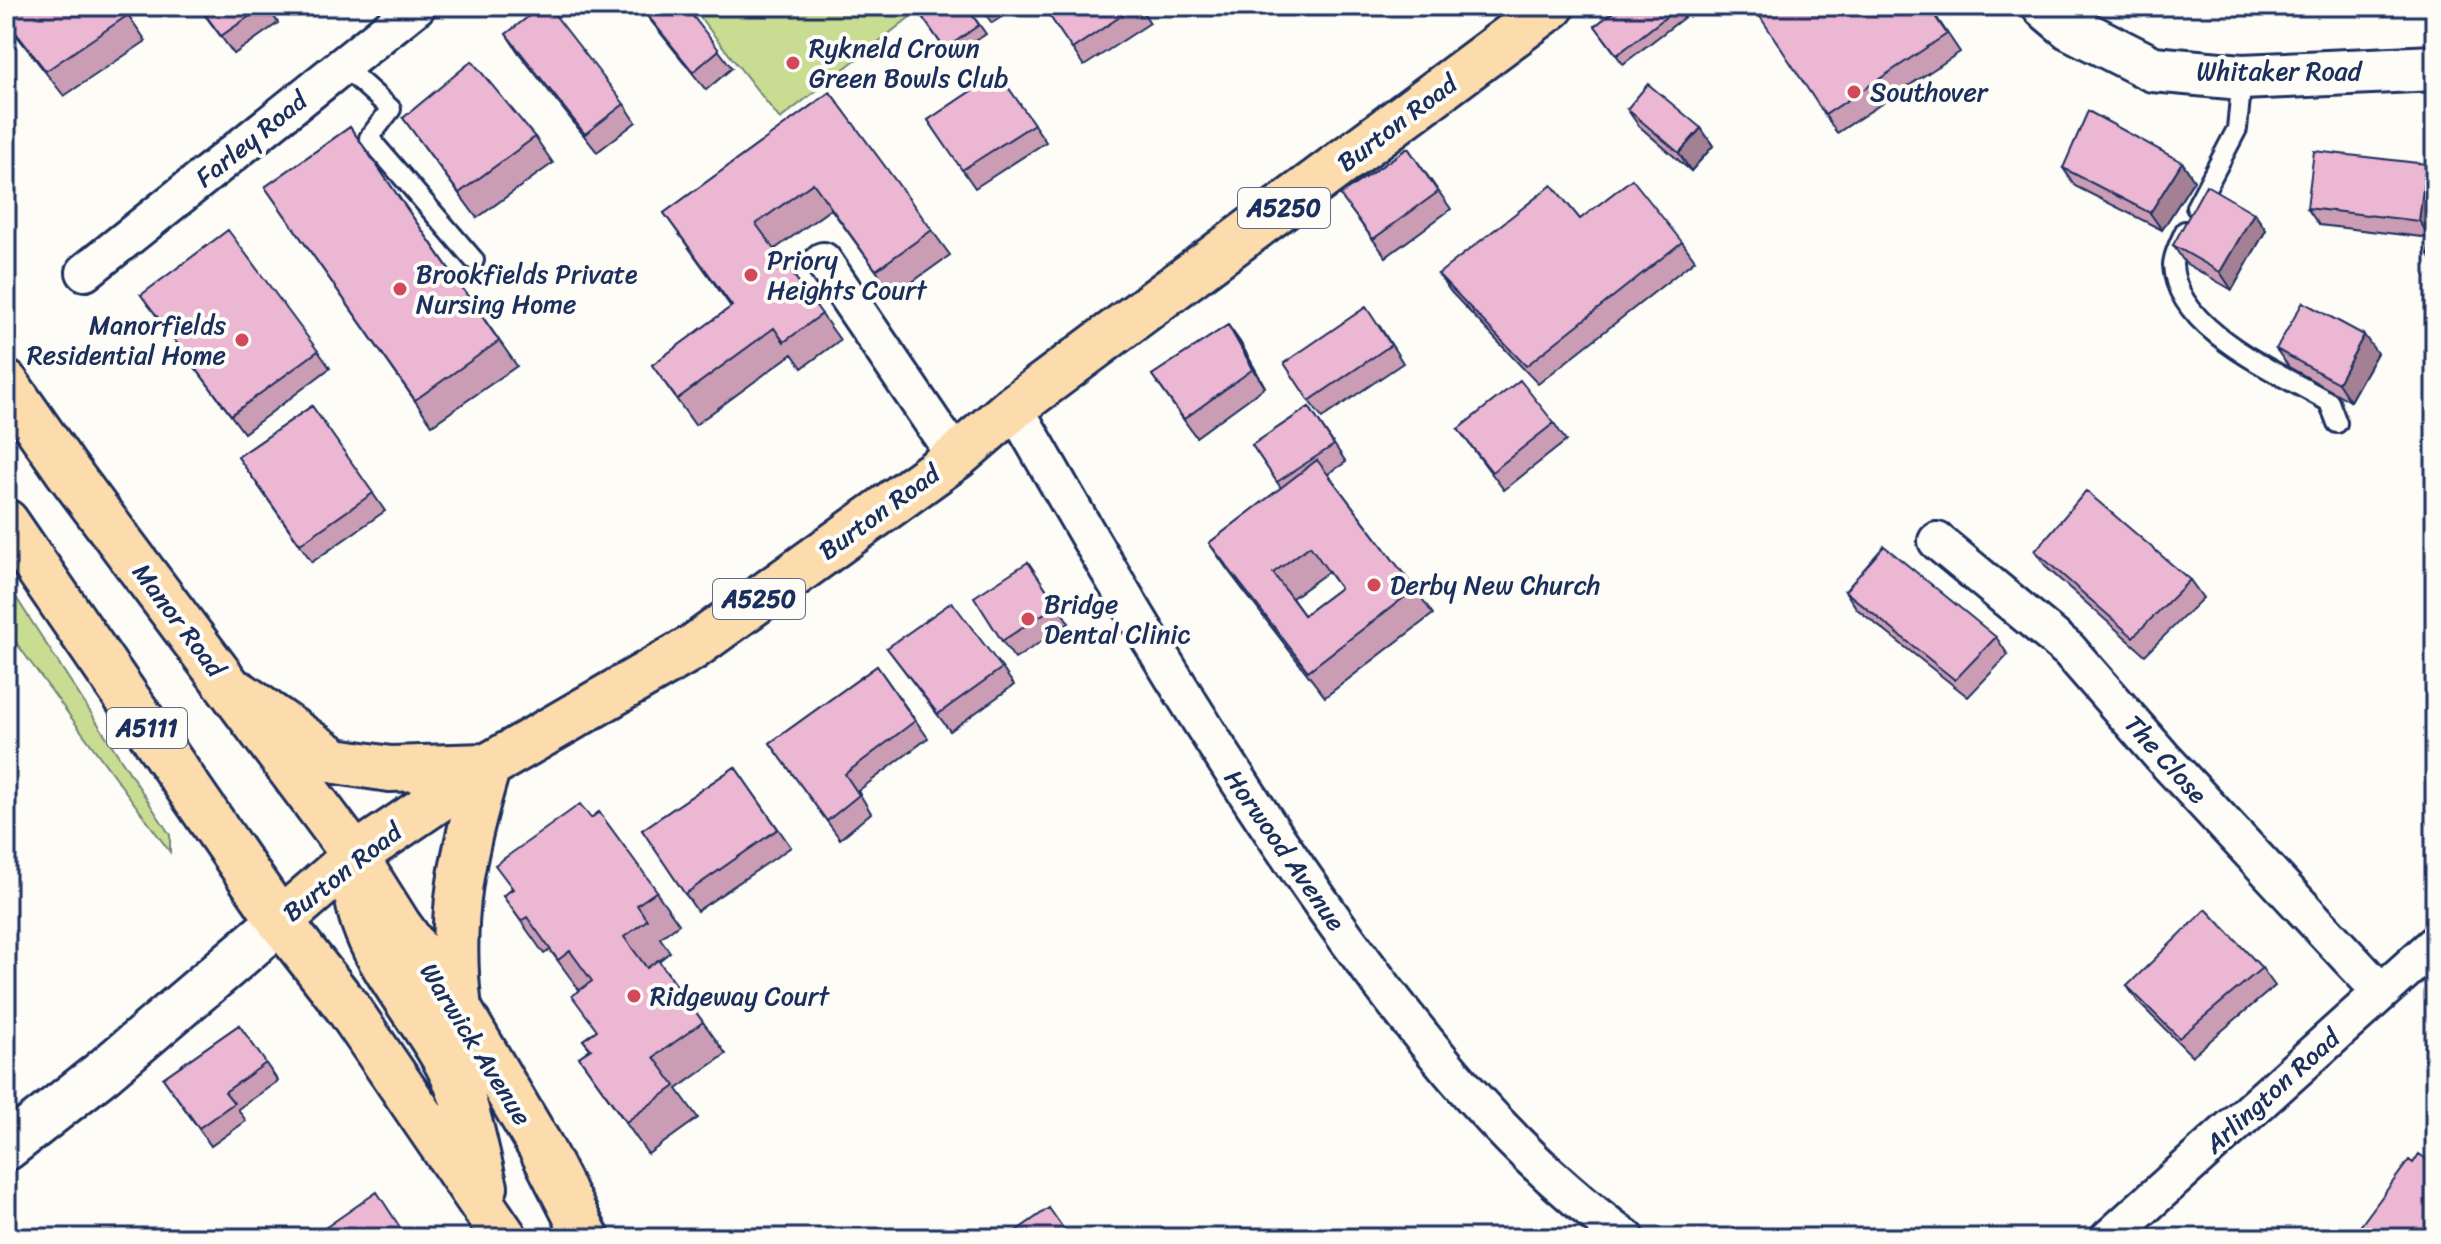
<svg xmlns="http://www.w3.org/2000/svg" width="2441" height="1244" viewBox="0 0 2441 1244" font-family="Sriracha,sans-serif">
	<rect width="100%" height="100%" fill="#fdfcf7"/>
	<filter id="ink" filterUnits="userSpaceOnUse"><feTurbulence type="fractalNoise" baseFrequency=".0125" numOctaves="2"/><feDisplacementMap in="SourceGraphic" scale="16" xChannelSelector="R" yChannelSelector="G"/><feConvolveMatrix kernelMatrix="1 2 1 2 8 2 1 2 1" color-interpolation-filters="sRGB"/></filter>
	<g filter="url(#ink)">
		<path fill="#c8dd92" stroke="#728678" stroke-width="2" d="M 691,6 L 924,6 L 780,119 Z
			M 6,582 L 170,835 L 170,852 L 6,629 Z"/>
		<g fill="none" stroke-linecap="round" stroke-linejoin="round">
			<defs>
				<path id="lane" d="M 343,66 L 391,109 L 369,138 L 474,260
					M 2196,207 L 2237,129 L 2242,77
					M 2185,231 C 2181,240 2173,255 2173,265 C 2176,331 2280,373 2329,402 L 2337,423"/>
				<path id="street" d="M 823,261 L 956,457
					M 85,272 L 417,6
					M 1014,407 C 1118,589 1224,769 1347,939 C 1428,1049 1514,1157 1626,1238
					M 1937,541 L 2069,650 L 2164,759 L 2381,992
					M 2109,1238 L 2435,944"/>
				<path id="secondary" d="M 2045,6 L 2070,27 L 2153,69 L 2242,77 L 2435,68
					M 6,1148 L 103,1072 L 280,921"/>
				<path id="primary" d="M 240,694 L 336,761 L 390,769 L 485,766
					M 280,921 L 355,856 L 488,766 L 692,648 L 956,457 L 1014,407 L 1552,6
					M 459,1009 C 448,917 462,853 488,766"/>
				<path id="highway" d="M 6,383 L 66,469 L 355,856 L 399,926 L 459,1009 L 540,1146 L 587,1238
					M 6,522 L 280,921 L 348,1008 L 505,1238
					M 356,882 C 359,951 416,1005 447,1063 C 468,1101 474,1145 485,1187"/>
			</defs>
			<use href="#lane" stroke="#1b2f5e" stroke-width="24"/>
			<use href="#street" stroke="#1b2f5e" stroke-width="42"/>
			<use href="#secondary" stroke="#1b2f5e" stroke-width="50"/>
			<use href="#primary" stroke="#1b2f5e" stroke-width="50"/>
			<use href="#highway" stroke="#1b2f5e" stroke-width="50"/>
			<use href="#lane" stroke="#fdfcf7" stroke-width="18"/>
			<use href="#street" stroke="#fdfcf7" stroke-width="36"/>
			<use href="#secondary" stroke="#fdfcf7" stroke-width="44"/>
			<use href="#primary" stroke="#fcdcac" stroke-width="44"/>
			<use href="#highway" stroke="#fcdcac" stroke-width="44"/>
		</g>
		<path fill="#ca9db5" stroke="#1b2f5e" stroke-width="2" fill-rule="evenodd" d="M 6,6 L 122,6 L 146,41 L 64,96 L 6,22 Z
			M 198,6 L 268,6 L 278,23 L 234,54 Z
			M 317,6 L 327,6 L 322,11 Z
			M 639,6 L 685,6 L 732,68 L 706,90 Z
			M 966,6 L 986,34 L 951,58 L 921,15 Z
			M 979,6 L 1019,6 L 992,23 Z
			M 1043,6 L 1139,6 L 1150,23 L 1084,66 Z
			M 1621,6 L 1699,6 L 1623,64 L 1595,26 Z
			M 1929,6 L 1960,52 L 1837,133 L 1825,115 Z
			M 506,34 L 624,104 L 636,122 L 597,152 L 518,52 Z
			M 998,73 L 1046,142 L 975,188 L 928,120 Z
			M 830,92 L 950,255 L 894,295 L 831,209 L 775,249 L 840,340 L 802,368 L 792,354 L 695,425 L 652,365 L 731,307 L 664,213 Z
			M 1627,109 L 1701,128 L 1713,146 L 1691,171 L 1639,126 Z
			M 6,114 L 15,128 L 6,133 Z
			M 403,118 L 535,137 L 553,163 L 477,218 Z
			M 350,127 L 517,366 L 432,425 L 265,187 Z
			M 1408,148 L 1451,209 L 1386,257 L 1340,195 Z
			M 2182,162 L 2194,180 L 2162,230 L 2075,186 L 2063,168 Z
			M 2426,164 L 2435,177 L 2435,265 L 2428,254 L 2430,238 L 2319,225 L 2307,208 Z
			M 2254,213 L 2266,230 L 2232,290 L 2185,263 L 2173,245 Z
			M 1580,219 L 1682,242 L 1695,260 L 1538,384 L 1451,292 L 1438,274 Z
			M 141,295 L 318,351 L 330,368 L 244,433 Z
			M 1228,325 L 1240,342 L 1265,387 L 1196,437 L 1152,375 Z
			M 1379,325 L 1403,363 L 1322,418 L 1309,401 Z
			M 2276,349 L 2377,353 L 2350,401 L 2289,367 Z
			M 312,406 L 385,511 L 312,562 L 238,457 Z
			M 1309,407 L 1346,462 L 1328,474 L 1415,589 L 1433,614 L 1325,697 L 1227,569 L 1209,543 L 1281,488 L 1252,445 ZM 1328,572 L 1340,588 L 1304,615 L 1292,598 Z
			M 1554,423 L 1566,441 L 1504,490 L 1458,429 Z
			M 2035,551 L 2190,580 L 2203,598 L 2145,655 L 2047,568 Z
			M 1028,562 L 1069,623 L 1015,659 L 1002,641 Z
			M 1845,591 L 1996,637 L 2008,655 L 1968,697 L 1857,609 Z
			M 887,648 L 1002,668 L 1014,685 L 950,731 Z
			M 877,666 L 928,738 L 858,791 L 871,813 L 840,839 L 770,743 Z
			M 735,767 L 791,847 L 697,911 L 642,830 Z
			M 599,812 L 679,924 L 660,938 L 670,952 L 659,961 L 726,1054 L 677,1089 L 698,1118 L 648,1154 L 579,1057 L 590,1049 L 583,1040 L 597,1030 L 580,991 L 550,950 L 544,954 L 503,896 L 591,818 Z
			M 2262,968 L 2275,986 L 2192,1056 L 2139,1003 L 2127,986 Z
			M 239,1025 L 278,1081 L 238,1109 L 246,1121 L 211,1146 L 163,1078 Z"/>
		<path fill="#a48094" stroke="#1b2f5e" stroke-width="2" d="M 1701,128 L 1713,146 L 1691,171 L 1679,153 Z
			M 2182,162 L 2194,180 L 2162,230 L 2150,213 Z
			M 2426,164 L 2435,177 L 2435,211 L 2432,239 L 2419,221 Z
			M 2254,213 L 2266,230 L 2232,290 L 2220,272 Z
			M 1228,325 L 1240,342 L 1265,387 L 1253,369 Z
			M 2364,335 L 2377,353 L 2350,401 L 2338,383 Z
			M 2435,1226 L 2435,1238 L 2426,1238 Z"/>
		<path fill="#ebb7d3" stroke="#1b2f5e" stroke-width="2" fill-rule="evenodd" d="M 6,6 L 122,6 L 128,15 L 46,71 L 6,20 Z
			M 199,6 L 264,6 L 221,36 Z
			M 542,6 L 548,6 L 624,104 L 585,134 L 506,34 Z
			M 640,6 L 685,6 L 719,50 L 693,72 Z
			M 934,6 L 966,6 L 979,25 L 945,49 L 921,15 Z
			M 980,6 L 998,6 L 985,14 Z
			M 1043,6 L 1136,6 L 1072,49 Z
			M 1621,6 L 1680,6 L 1617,55 L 1595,26 Z
			M 1753,6 L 1928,6 L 1947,34 L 1825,115 Z
			M 472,61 L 535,137 L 459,193 L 403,118 Z
			M 998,73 L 1034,124 L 962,170 L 928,120 Z
			M 1648,84 L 1701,128 L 1679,153 L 1627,109 Z
			M 830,92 L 932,230 L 876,270 L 813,183 L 756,224 L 822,314 L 784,342 L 774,328 L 677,399 L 652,365 L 732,306 L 664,213 Z
			M 2088,111 L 2182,162 L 2150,213 L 2063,168 Z
			M 350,127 L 499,341 L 415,400 L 265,187 Z
			M 1408,148 L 1438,192 L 1373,239 L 1340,195 Z
			M 2314,151 L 2426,164 L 2419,221 L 2307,208 Z
			M 1632,179 L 1682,242 L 1526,366 L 1438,274 L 1552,185 L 1580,219 Z
			M 2206,185 L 2254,213 L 2220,272 L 2173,245 Z
			M 2435,195 L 2435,255 L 2428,254 Z
			M 228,230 L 318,351 L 231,415 L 141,295 Z
			M 2303,302 L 2364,335 L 2338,383 L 2276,349 Z
			M 1366,307 L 1391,345 L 1309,401 L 1284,363 Z
			M 1228,325 L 1253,369 L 1184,419 L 1152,375 Z
			M 1520,380 L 1554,423 L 1492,472 L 1458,429 Z
			M 312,406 L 373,493 L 300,544 L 238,457 Z
			M 1309,407 L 1334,445 L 1277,482 L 1252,445 Z
			M 1317,460 L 1415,589 L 1308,671 L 1209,543 ZM 1310,546 L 1340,588 L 1304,615 L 1273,573 Z
			M 2086,491 L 2190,580 L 2133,637 L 2035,551 Z
			M 1884,546 L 1996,637 L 1955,680 L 1845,591 Z
			M 1028,562 L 1057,605 L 1002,641 L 974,597 Z
			M 952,602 L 1002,668 L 938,714 L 887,648 Z
			M 877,666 L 915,721 L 845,774 L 859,795 L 827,821 L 770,743 Z
			M 735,767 L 778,829 L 685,894 L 642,830 Z
			M 580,804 L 591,818 L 599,812 L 657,891 L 637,905 L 647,920 L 624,937 L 647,968 L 658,960 L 703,1022 L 654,1057 L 675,1086 L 626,1122 L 579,1057 L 591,1049 L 583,1040 L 597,1030 L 572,996 L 592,981 L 570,951 L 558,960 L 527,917 L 521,921 L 503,896 L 513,889 L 495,865 Z
			M 2206,909 L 2262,968 L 2179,1038 L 2127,986 Z
			M 239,1025 L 266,1063 L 225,1092 L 234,1103 L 199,1128 L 163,1078 Z
			M 2419,1154 L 2435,1165 L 2435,1226 L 2426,1238 L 2360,1238 L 2362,1236 L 2356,1232 L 2409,1160 L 2413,1163 Z
			M 377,1192 L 407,1238 L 332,1238 L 325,1228 Z
			M 1049,1208 L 1070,1238 L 1006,1238 Z
			M 1468,1232 L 1473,1238 L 1460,1238 Z"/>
	</g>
	<g fill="#d1495b" stroke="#fdfcf7" stroke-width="3">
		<circle cx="793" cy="63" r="8"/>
		<circle cx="1854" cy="92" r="8"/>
		<circle cx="751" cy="275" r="8"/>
		<circle cx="400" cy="289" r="8"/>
		<circle cx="242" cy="340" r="8"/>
		<circle cx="1374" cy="585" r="8"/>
		<circle cx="1028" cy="619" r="8"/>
		<circle cx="634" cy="996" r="8"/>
	</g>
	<g text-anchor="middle" stroke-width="8" stroke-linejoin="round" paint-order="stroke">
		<g fill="#fdfcf7" stroke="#5f6c8c" stroke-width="2">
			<rect x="1238" y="188" width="92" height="40" rx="6"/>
			<rect x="713" y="579" width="92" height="40" rx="6"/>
			<rect x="107" y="708" width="80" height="40" rx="6"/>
		</g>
		<g font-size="24" font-weight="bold" fill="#1b2f5e">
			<text x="1284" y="216">A5250</text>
			<text x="759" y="607">A5250</text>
			<text x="147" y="736">A5111</text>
		</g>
		<g font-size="26" fill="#1b2f5e" stroke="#fdfcf7" text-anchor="start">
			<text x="809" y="57">Rykneld Crown<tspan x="809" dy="30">Green Bowls Club</tspan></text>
			<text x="1870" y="101">Southover</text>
			<text x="767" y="269">Priory<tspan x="767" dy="30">Heights Court</tspan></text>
			<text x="416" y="283">Brookfields Private<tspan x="416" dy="30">Nursing Home</tspan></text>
			<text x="226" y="334" text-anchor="end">Manorfields<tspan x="226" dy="30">Residential Home</tspan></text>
			<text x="1390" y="594">Derby New Church</text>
			<text x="1044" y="613">Bridge<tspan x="1044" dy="30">Dental Clinic</tspan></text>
			<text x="650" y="1005">Ridgeway Court</text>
		</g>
		<g font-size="26" fill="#1b2f5e" stroke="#fdfcf7">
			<text x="2279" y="80">Whitaker Road</text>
			<text transform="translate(1397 123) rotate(-37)" y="9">Burton Road</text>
			<text transform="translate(251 139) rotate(-39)" y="9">Farley Road</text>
			<text transform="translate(879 512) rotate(-36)" y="9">Burton Road</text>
			<text transform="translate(179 620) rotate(53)" y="9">Manor Road</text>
			<text transform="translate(2166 759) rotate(48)" y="9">The Close</text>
			<text transform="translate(1285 850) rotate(55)" y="9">Horwood Avenue</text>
			<text transform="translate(342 872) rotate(-38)" y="9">Burton Road</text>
			<text transform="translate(476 1044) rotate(58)" y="9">Warwick Avenue</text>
			<text transform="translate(2272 1091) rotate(-42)" y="9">Arlington Road</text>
		</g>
	</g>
	<rect width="2441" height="1244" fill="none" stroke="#fdfcf7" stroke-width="32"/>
	<rect x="16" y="16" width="2409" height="1212" fill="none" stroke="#1b2f5e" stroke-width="3" filter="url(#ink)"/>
</svg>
